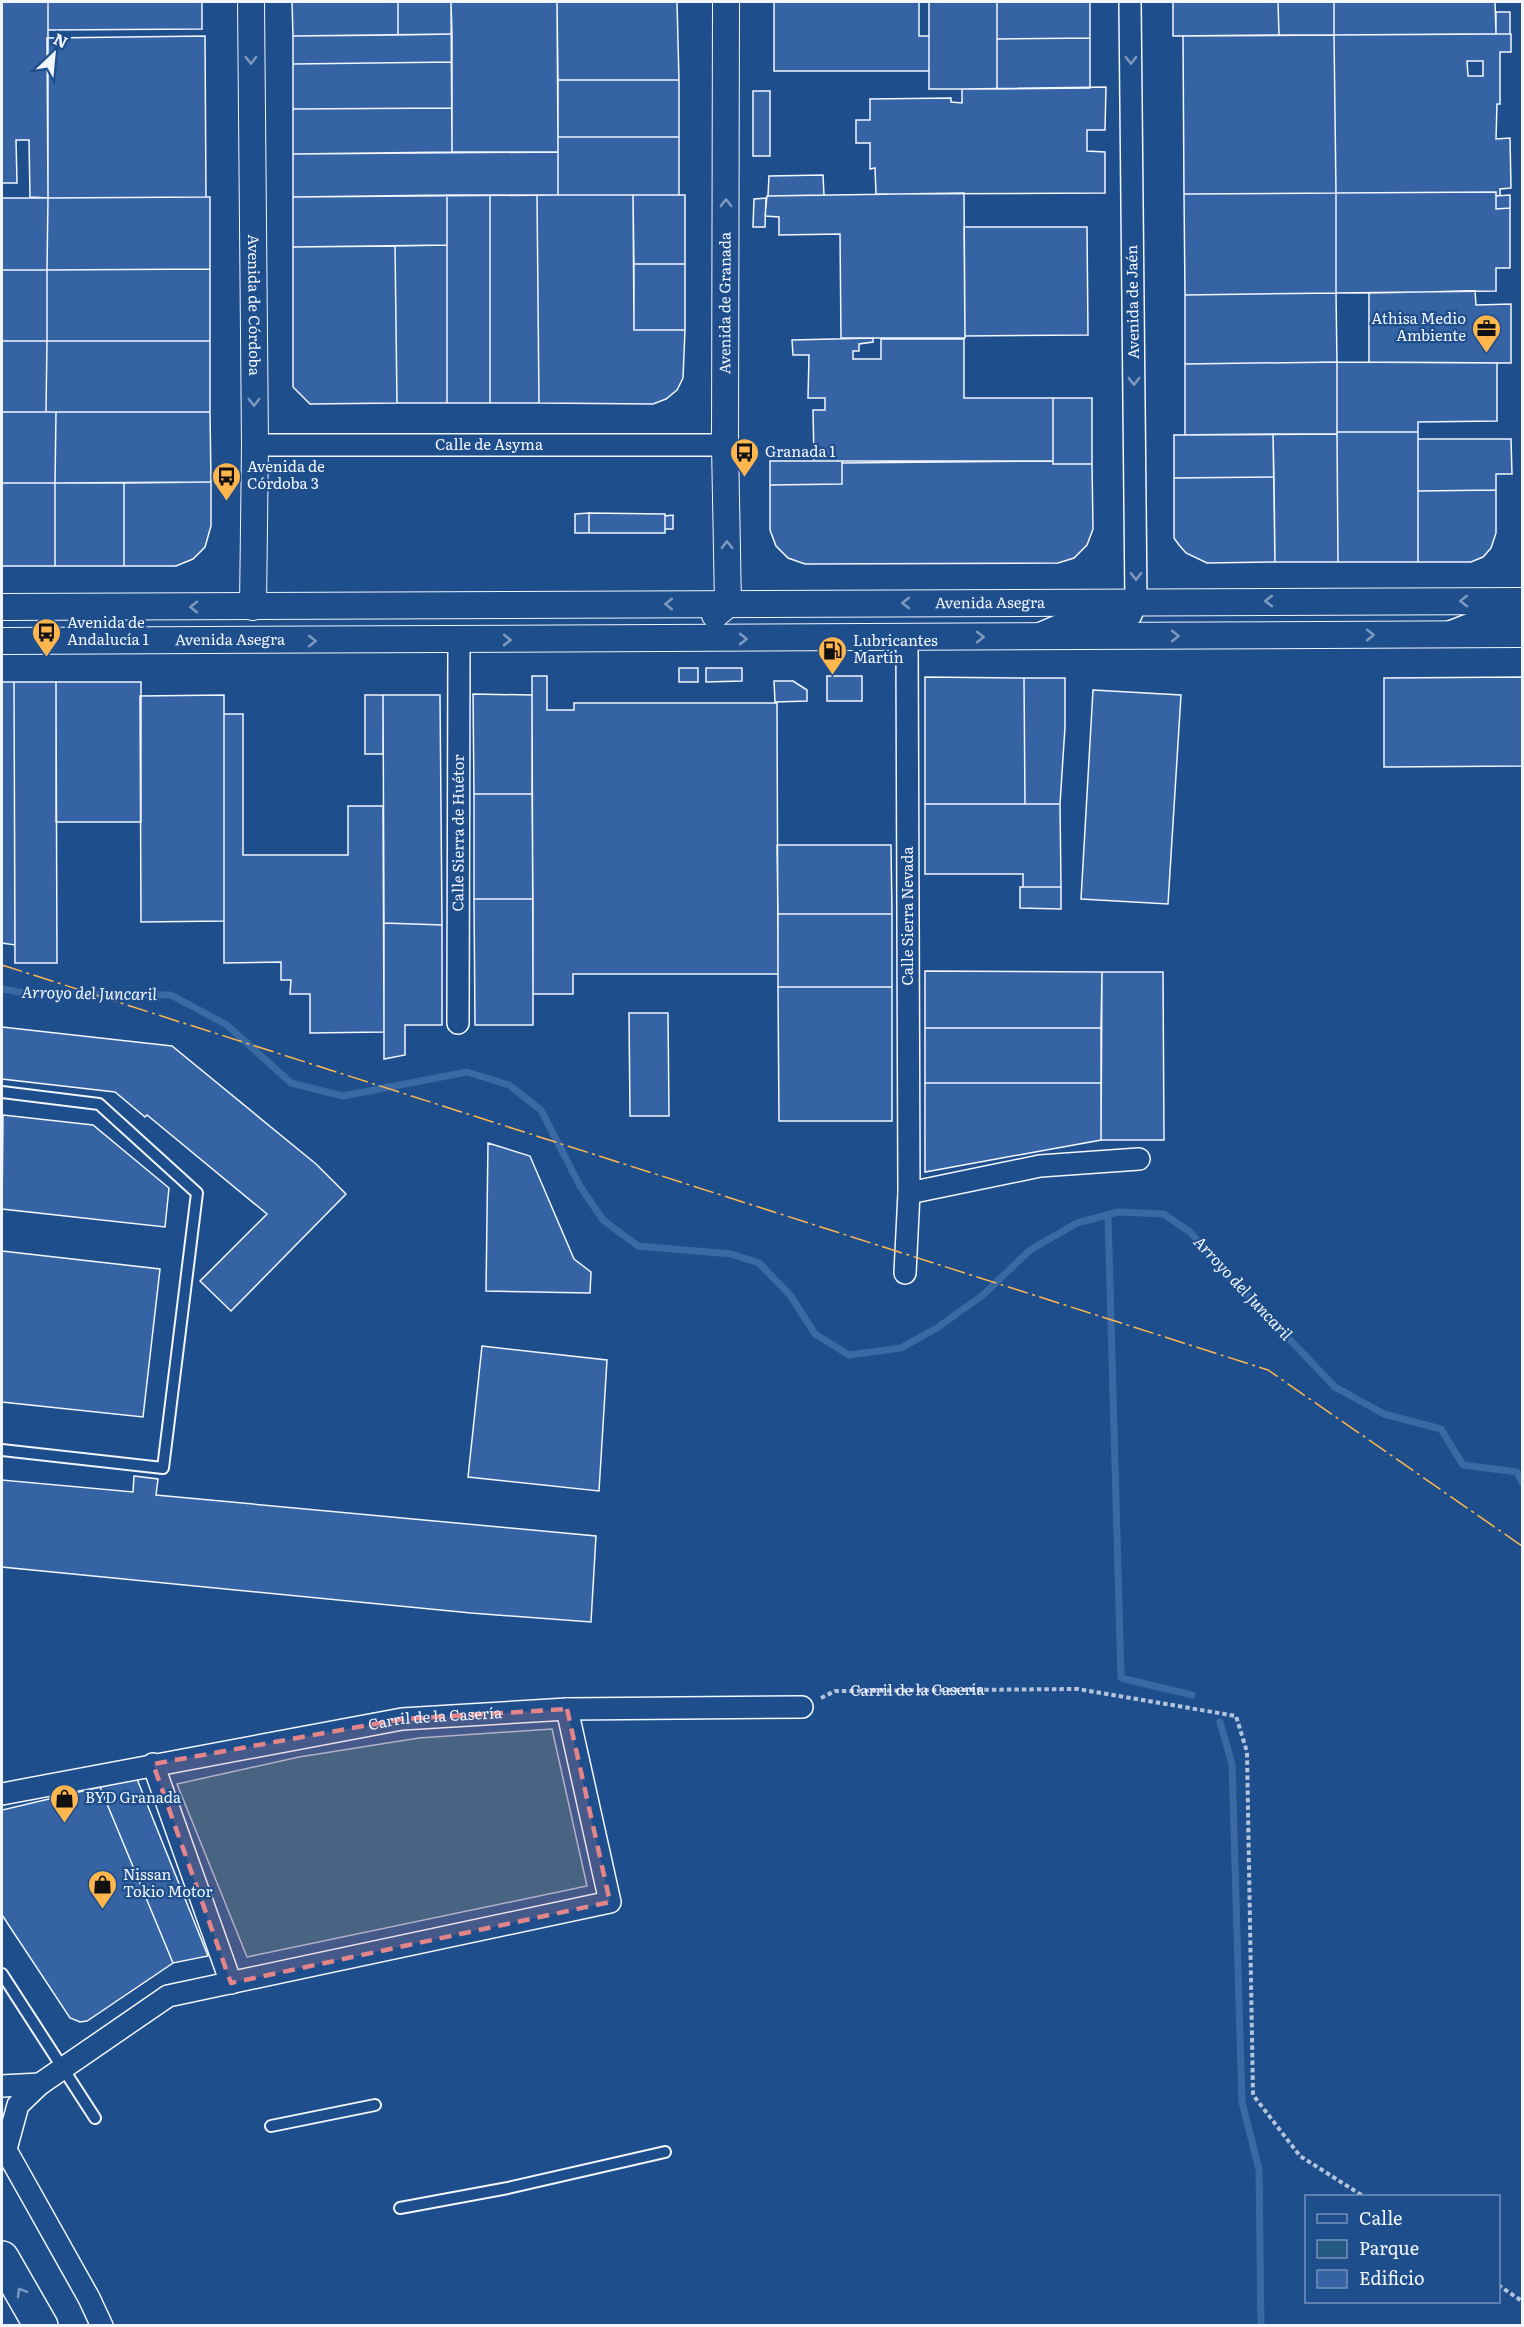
<svg xmlns="http://www.w3.org/2000/svg" width="1524" height="2327" viewBox="0 0 1524 2327" font-family="Literata,serif">
	<rect width="100%" height="100%" fill="#1f4e8c"/>
	<path fill="#245a82" stroke="#a8bbd7" stroke-width="1.5" d="M 552,1729 L 587,1886 L 247,1957 L 177,1784 L 299,1757 L 419,1738 Z"/>
	<g fill="none" stroke-linecap="round" stroke-linejoin="round">
		<path stroke="#3b69a3" stroke-width="7" d="M 2,989 L 31,994 L 171,995 L 227,1025 L 291,1083 L 343,1096 L 467,1072 L 509,1085 L 541,1110 L 580,1186 L 603,1220 L 638,1246 L 731,1254 L 759,1263 L 790,1295 L 815,1334 L 849,1355 L 901,1348 L 937,1328 L 983,1295 L 1030,1250 L 1077,1223 L 1118,1212 L 1164,1214 L 1190,1232 L 1225,1272 L 1335,1387 L 1384,1414 L 1441,1429 L 1463,1465 L 1517,1472 L 1522,1482
			M 1108,1215 L 1121,1678 L 1192,1695
			M 1220,1722 L 1232,1764 L 1242,2102 L 1259,2169 L 1261,2326"/>
	</g>
	<path fill="#3563a3" stroke="#f2f6ff" stroke-width="1.5" fill-rule="evenodd" d="M 2,2 L 48,2 L 48,198 L 30,197 L 29,140 L 16,140 L 17,183 L 2,183 Z
		M 48,2 L 202,2 L 202,29 L 48,30 Z
		M 292,2 L 398,2 L 398,35 L 293,36 Z
		M 398,2 L 451,2 L 452,34 L 398,35 Z
		M 451,2 L 557,2 L 558,152 L 452,152 Z
		M 557,2 L 677,2 L 679,80 L 558,80 Z
		M 774,2 L 919,2 L 919,36 L 929,36 L 929,71 L 774,71 Z
		M 929,2 L 997,2 L 997,89 L 929,89 Z
		M 997,2 L 1090,2 L 1090,38 L 997,39 Z
		M 1173,2 L 1278,2 L 1279,35 L 1173,36 Z
		M 1278,2 L 1334,2 L 1334,35 L 1279,35 Z
		M 1334,2 L 1495,2 L 1496,34 L 1334,35 Z
		M 1496,12 L 1510,12 L 1510,34 L 1496,34 Z
		M 452,34 L 452,62 L 293,64 L 293,36 Z
		M 1468,34 L 1511,34 L 1511,52 L 1500,52 L 1500,104 L 1497,104 L 1496,139 L 1510,138 L 1511,188 L 1500,189 L 1500,196 L 1496,196 L 1496,192 L 1336,193 L 1334,35 ZM 1467,61 L 1483,61 L 1483,76 L 1468,76 Z
		M 1334,35 L 1336,193 L 1184,194 L 1183,36 Z
		M 205,36 L 206,197 L 48,198 L 47,38 Z
		M 1090,38 L 1090,88 L 997,89 L 997,39 Z
		M 452,62 L 452,108 L 293,109 L 293,64 Z
		M 558,80 L 679,80 L 679,137 L 558,137 Z
		M 1106,87 L 1105,130 L 1087,130 L 1087,151 L 1105,152 L 1105,193 L 876,194 L 875,168 L 870,169 L 870,143 L 856,143 L 856,120 L 870,120 L 870,99 L 951,98 L 951,102 L 962,103 L 962,89 Z
		M 753,91 L 770,91 L 770,156 L 753,156 Z
		M 452,108 L 452,152 L 293,154 L 293,109 Z
		M 558,137 L 679,137 L 679,195 L 558,195 Z
		M 558,152 L 558,195 L 293,197 L 293,154 Z
		M 823,175 L 824,195 L 768,196 L 769,176 Z
		M 1496,192 L 1496,209 L 1510,208 L 1510,268 L 1496,268 L 1496,291 L 1336,293 L 1336,193 Z
		M 964,193 L 965,338 L 841,338 L 840,234 L 779,235 L 779,217 L 765,216 L 767,196 Z
		M 1336,193 L 1336,293 L 1185,295 L 1184,194 Z
		M 447,195 L 447,245 L 293,247 L 293,197 Z
		M 447,195 L 490,195 L 490,403 L 447,403 Z
		M 490,195 L 537,195 L 539,403 L 490,403 Z
		M 537,195 L 633,195 L 634,330 L 685,330 L 683,378 L 677,390 L 666,399 L 653,404 L 539,403 Z
		M 633,195 L 685,195 L 685,264 L 634,264 Z
		M 1510,195 L 1510,208 L 1496,209 L 1496,196 Z
		M 206,197 L 210,197 L 210,269 L 47,270 L 48,198 Z
		M 2,198 L 48,198 L 47,270 L 2,270 Z
		M 766,198 L 765,227 L 753,227 L 754,199 Z
		M 964,227 L 1087,227 L 1088,335 L 965,336 Z
		M 447,245 L 447,403 L 397,403 L 395,246 Z
		M 395,246 L 397,403 L 310,404 L 293,387 L 293,247 Z
		M 634,264 L 685,264 L 685,330 L 634,330 Z
		M 210,269 L 210,341 L 47,341 L 47,270 Z
		M 2,270 L 47,270 L 47,341 L 2,341 Z
		M 1475,291 L 1476,305 L 1511,304 L 1511,363 L 1369,362 L 1369,293 Z
		M 1336,293 L 1337,362 L 1185,364 L 1185,295 Z
		M 873,338 L 873,342 L 859,344 L 859,351 L 853,351 L 853,359 L 881,359 L 881,339 L 964,339 L 964,398 L 1053,398 L 1053,461 L 814,461 L 813,410 L 825,410 L 825,398 L 808,398 L 809,355 L 793,355 L 792,340 Z
		M 2,341 L 47,341 L 46,412 L 2,412 Z
		M 47,341 L 210,341 L 210,412 L 46,412 Z
		M 1337,362 L 1497,363 L 1497,421 L 1418,422 L 1418,432 L 1337,432 Z
		M 1337,362 L 1337,434 L 1185,435 L 1185,364 Z
		M 1053,398 L 1092,398 L 1092,464 L 1053,464 Z
		M 2,412 L 56,412 L 55,483 L 2,483 Z
		M 56,412 L 210,412 L 211,482 L 55,483 Z
		M 1337,432 L 1418,432 L 1418,562 L 1338,562 Z
		M 1273,434 L 1274,477 L 1174,478 L 1174,435 Z
		M 1273,434 L 1337,434 L 1338,562 L 1275,562 Z
		M 1418,439 L 1511,439 L 1512,474 L 1496,474 L 1496,490 L 1418,491 Z
		M 770,461 L 842,461 L 842,484 L 770,485 Z
		M 1053,461 L 1053,464 L 1092,464 L 1093,529 L 1087,545 L 1074,558 L 1058,563 L 805,564 L 788,558 L 776,546 L 770,530 L 770,485 L 842,484 L 842,463 Z
		M 1274,477 L 1275,562 L 1207,563 L 1186,553 L 1179,545 L 1174,538 L 1174,478 Z
		M 211,482 L 211,526 L 205,547 L 193,559 L 176,566 L 124,566 L 124,483 Z
		M 2,483 L 55,483 L 55,566 L 2,566 Z
		M 55,483 L 124,483 L 124,566 L 55,566 Z
		M 1496,490 L 1496,533 L 1491,548 L 1483,557 L 1471,562 L 1418,562 L 1418,491 Z
		M 589,513 L 665,514 L 665,533 L 589,533 Z
		M 589,513 L 589,533 L 575,533 L 575,514 Z
		M 673,515 L 673,529 L 665,529 L 665,516 Z
		M 679,668 L 698,668 L 698,682 L 679,682 Z
		M 706,668 L 742,668 L 742,681 L 706,682 Z
		M 532,676 L 547,676 L 547,710 L 574,710 L 574,703 L 777,703 L 778,974 L 573,974 L 573,994 L 533,994 Z
		M 827,676 L 862,676 L 862,701 L 827,701 Z
		M 925,677 L 1024,678 L 1025,804 L 925,804 Z
		M 1522,677 L 1522,766 L 1384,767 L 1384,678 Z
		M 1024,678 L 1065,678 L 1065,727 L 1060,804 L 1025,804 Z
		M 774,681 L 793,681 L 807,690 L 807,701 L 775,702 Z
		M 2,682 L 14,682 L 15,945 L 2,943 Z
		M 14,682 L 56,682 L 57,963 L 15,963 Z
		M 56,682 L 141,682 L 141,822 L 56,822 Z
		M 1093,690 L 1181,695 L 1168,904 L 1081,899 Z
		M 473,694 L 532,695 L 532,794 L 474,794 Z
		M 224,695 L 224,921 L 141,922 L 140,696 Z
		M 365,695 L 383,695 L 383,754 L 365,754 Z
		M 383,695 L 440,695 L 442,925 L 384,923 Z
		M 224,714 L 243,714 L 243,855 L 348,855 L 348,806 L 383,806 L 384,1032 L 310,1033 L 310,994 L 290,994 L 291,980 L 281,980 L 281,962 L 224,963 Z
		M 474,794 L 532,794 L 533,899 L 474,899 Z
		M 925,804 L 1060,804 L 1061,887 L 1023,887 L 1023,874 L 925,874 Z
		M 777,845 L 891,845 L 892,914 L 778,914 Z
		M 1020,887 L 1061,887 L 1061,909 L 1020,908 Z
		M 474,899 L 533,899 L 533,1025 L 475,1025 Z
		M 778,914 L 892,914 L 892,987 L 778,987 Z
		M 384,923 L 442,925 L 442,1025 L 405,1025 L 405,1055 L 384,1059 Z
		M 925,971 L 1102,972 L 1101,1028 L 925,1028 Z
		M 1102,972 L 1163,972 L 1164,1140 L 1101,1140 Z
		M 778,987 L 892,987 L 892,1121 L 779,1121 Z
		M 629,1013 L 668,1013 L 669,1116 L 630,1116 Z
		M 2,1027 L 172,1046 L 316,1164 L 346,1194 L 231,1311 L 200,1281 L 267,1214 L 147,1115 L 145,1117 L 115,1092 L 2,1079 Z
		M 925,1028 L 1101,1028 L 1101,1083 L 925,1083 Z
		M 925,1083 L 1101,1083 L 1101,1140 L 925,1172 Z
		M 3,1115 L 93,1125 L 169,1188 L 165,1227 L 2,1209 Z
		M 488,1143 L 530,1156 L 574,1259 L 591,1272 L 590,1293 L 486,1291 Z
		M 2,1251 L 160,1269 L 143,1417 L 2,1402 Z
		M 482,1346 L 607,1360 L 599,1491 L 468,1477 Z
		M 134,1476 L 158,1479 L 156,1495 L 596,1536 L 591,1622 L 471,1613 L 2,1567 L 2,1480 L 133,1492 Z
		M 137,1779 L 208,1956 L 173,1963 L 100,1787 Z
		M 100,1787 L 173,1963 L 87,2021 L 80,2022 L 70,2018 L 2,1915 L 2,1810 Z"/>
	<g fill="none" stroke-linecap="round" stroke-linejoin="round">
		<defs>
			<path id="service" d="M 2,1092 L 99,1104 L 197,1193 L 163,1468 L 2,1450
				M 2,1974 L 95,2118
				M 271,2126 L 375,2105
				M 400,2208 L 508,2188 L 665,2152"/>
			<g id="minor">
				<path id="s2" d="M 255,445 L 725,445"/>
				<path d="M 1450,632 L 1483,619 L 1511,619 L 1522,615"/>
				<path d="M 1039,634 L 1074,619 L 1107,620 L 1131,615 L 1136,602 L 1130,2"/>
				<path id="s3" d="M 458,1023 L 459,640"/>
				<path d="M 909,1193 L 1040,1166 L 1139,1159"/>
				<path d="M 905,1273 L 909,1193 L 907,638"/>
				<path d="M 153,1764 L 231,1983"/>
				<path id="s4" d="M 2,1794 L 402,1719 L 567,1709 L 802,1707"/>
				<path d="M 2,2086 L 40,2084"/>
				<path d="M 2,2143 L 89,2298 L 102,2326"/>
				<path d="M 6,2149 L 18,2105 L 40,2084 L 168,1996 L 610,1902 L 567,1709"/>
			</g>
			<g id="tertiary">
				<path id="s5" d="M 251,2 L 255,445 L 253,607"/>
				<path id="s6" d="M 2,607 L 1522,601"/>
				<path id="s7" d="M 715,615 L 728,604 L 725,445 L 726,2"/>
				<path id="s8" d="M 2,641 L 1522,634"/>
			</g>
			<path id="motorway" d="M 2,2258 L 41,2326"/>
		</defs>
		<use href="#service" stroke="#f2f6ff" stroke-width="14"/>
		<use href="#minor" stroke="#f2f6ff" stroke-width="24"/>
		<use href="#tertiary" stroke="#f2f6ff" stroke-width="28"/>
		<use href="#motorway" stroke="#f2f6ff" stroke-width="36"/>
		<g stroke="#b3c4dc" stroke-width="4" stroke-dasharray="4.5 3" stroke-linecap="butt">
			<path id="s1" d="M 821,1698 L 835,1691 L 1078,1689 L 1236,1716 L 1247,1752 L 1253,2095 L 1300,2156 L 1363,2196"/>
			<path d="M 1498,2285 L 1522,2301"/>
		</g>
		<use href="#service" stroke="#1f4e8c" stroke-width="10"/>
		<use href="#minor" stroke="#1f4e8c" stroke-width="21"/>
		<use href="#tertiary" stroke="#1f4e8c" stroke-width="26"/>
		<use href="#motorway" stroke="#1f4e8c" stroke-width="33"/>
		<path stroke="#ffb74d" stroke-width="1.5" stroke-dasharray="21 4.5 3 4.5" stroke-linecap="butt" d="M 2,965 L 1268,1370 L 1522,1546"/>
	</g>
	<defs><path id="oneway-chevron" d="M-2-3.5L2.5 0L-2 3.5" fill="none" stroke-width="1.6" stroke-linecap="round" stroke-linejoin="round" transform="scale(1.5)"/></defs>
	<g stroke="#7e9ac0">
		<use href="#oneway-chevron" transform="translate(251 60) rotate(89)"/>
		<use href="#oneway-chevron" transform="translate(1131 60) rotate(89)"/>
		<use href="#oneway-chevron" transform="translate(726 203) rotate(-90)"/>
		<use href="#oneway-chevron" transform="translate(1134 381) rotate(89)"/>
		<use href="#oneway-chevron" transform="translate(254 402) rotate(89)"/>
		<use href="#oneway-chevron" transform="translate(727 545) rotate(-91)"/>
		<use href="#oneway-chevron" transform="translate(1136 576) rotate(89)"/>
		<use href="#oneway-chevron" transform="translate(1269 601) rotate(180)"/>
		<use href="#oneway-chevron" transform="translate(1464 601) rotate(180)"/>
		<use href="#oneway-chevron" transform="translate(906 603) rotate(180)"/>
		<use href="#oneway-chevron" transform="translate(669 604) rotate(-180)"/>
		<use href="#oneway-chevron" transform="translate(194 607) rotate(180)"/>
		<use href="#oneway-chevron" transform="translate(1370 635)"/>
		<use href="#oneway-chevron" transform="translate(1175 636)"/>
		<use href="#oneway-chevron" transform="translate(980 637)"/>
		<use href="#oneway-chevron" transform="translate(743 639)"/>
		<use href="#oneway-chevron" transform="translate(507 640)"/>
		<use href="#oneway-chevron" transform="translate(312 641)"/>
		<use href="#oneway-chevron" transform="translate(21 2292) rotate(-120)"/>
	</g>
	<path fill="#e38589" fill-opacity="0.2" stroke="#e38589" stroke-width="4.5" stroke-dasharray="12 8" stroke-linejoin="round" d="M 567,1709 L 610,1902 L 231,1983 L 153,1764 L 402,1719 Z"/>
	<defs>
		<symbol id="office-pin" viewBox="-11 -11 22 30"><path d="M0 17L-7.5 6A9.5 9.5 0 1 1 7.5 6Z" fill="#ffb74d" stroke="#1f4e8c"/><path d="M-6-3h4V-5.5h4V-3h4V5H-6ZM-1-4.5V-3h2v-1.5ZM-6 0V1H6V0Z" fill="#111"/></symbol>
		<symbol id="bus-pin" viewBox="-11 -11 22 30"><path d="M0 17L-7.5 6A9.5 9.5 0 1 1 7.5 6Z" fill="#ffb74d" stroke="#1f4e8c"/><path d="M-5-6H5V4H4V6H2V4H-2V6H-4V4H-5ZM-3.5-4V0h7V-4ZM-3.5 1.2v1.5H-2V1.2ZM2 1.2v1.5H3.5V1.2Z" fill="#111"/></symbol>
		<symbol id="fuel-pin" viewBox="-11 -11 22 30"><path d="M0 17L-7.5 6A9.5 9.5 0 1 1 7.5 6Z" fill="#ffb74d" stroke="#1f4e8c"/><path d="M-5.5-6h7V0h2V4h1.3V-2.5L3-4.5l.8-.8L6-3V5H2.5V1h-1V6h-7ZM-4.2-4.7v3.2H.2V-4.7Z" fill="#111"/></symbol>
		<symbol id="shop-pin" viewBox="-11 -11 22 30"><path d="M0 17L-7.5 6A9.5 9.5 0 1 1 7.5 6Z" fill="#ffb74d" stroke="#1f4e8c"/><path d="M-5-2.5h2.3a2.7 3.5 0 0 1 5.4 0H5L5.5 6h-11ZM-1.5-2.5h3a1.5 2.3 0 0 0-3 0Z" fill="#111"/></symbol>
	</defs>
	<g fill-rule="evenodd">
		<use href="#office-pin" x="1470" y="312" width="33" height="45"/>
		<use href="#bus-pin" x="728" y="436" width="33" height="45"/>
		<use href="#bus-pin" x="210" y="460" width="33" height="45"/>
		<use href="#bus-pin" x="30" y="616" width="33" height="45"/>
		<use href="#fuel-pin" x="816" y="634" width="33" height="45"/>
		<use href="#shop-pin" x="48" y="1782" width="33" height="45"/>
		<use href="#shop-pin" x="86" y="1868" width="33" height="45"/>
	</g>
	<g text-anchor="middle" stroke-width="4.5" stroke-linejoin="round" paint-order="stroke">
		<g font-size="15" fill="#f2f6ff" stroke="#1f4e8c">
			<text transform="translate(1133 302) rotate(-91)" y="5">Avenida de Jaén</text>
			<text dy="5" stroke="none"><textPath href="#s7" startOffset="318">Avenida de Granada</textPath></text>
			<text dy="5" stroke="none"><textPath href="#s5" startOffset="303">Avenida de Córdoba</textPath></text>
			<text dy="5" stroke="none"><textPath href="#s2" startOffset="234">Calle de Asyma</textPath></text>
			<text dy="5" stroke="none"><textPath href="#s6" startOffset="988">Avenida Asegra</textPath></text>
			<text dy="5" stroke="none"><textPath href="#s8" startOffset="228">Avenida Asegra</textPath></text>
			<text dy="5" stroke="none"><textPath href="#s3" startOffset="190">Calle Sierra de Huétor</textPath></text>
			<text transform="translate(908 916) rotate(-90)" y="5">Calle Sierra Nevada</text>
			<text dy="5" stroke="none"><textPath href="#s1" startOffset="98">Carril de la Casería</textPath></text>
			<text dy="5" stroke="none"><textPath href="#s4" startOffset="440">Carril de la Casería</textPath></text>
		</g>
		<g font-size="15" fill="#f2f6ff" stroke="#1f4e8c" text-anchor="start">
			<text x="1466" y="324" text-anchor="end">Athisa Medio<tspan x="1466" dy="17">Ambiente</tspan></text>
			<text x="765" y="457">Granada 1</text>
			<text x="247" y="472">Avenida de<tspan x="247" dy="17">Córdoba 3</tspan></text>
			<text x="67" y="628">Avenida de<tspan x="67" dy="17">Andalucía 1</tspan></text>
			<text x="853" y="646">Lubricantes<tspan x="853" dy="17">Martín</tspan></text>
			<text x="85" y="1803">BYD Granada</text>
			<text x="123" y="1880">Nissan<tspan x="123" dy="17">Tokio Motor</tspan></text>
		</g>
		<g font-size="16" font-style="italic" fill="#f2f6ff" stroke="#1f4e8c">
			<text transform="translate(89 993) rotate(1)" y="6">Arroyo del Juncaril</text>
			<text transform="translate(1243 1288) rotate(47)" y="6">Arroyo del Juncaril</text>
		</g>
	</g>
	<rect width="1524" height="2327" fill="none" stroke="#f2f6ff" stroke-width="6"/>
	<rect x="1305" y="2195" width="195" height="108" fill="#1f4e8c" stroke="#7391ba" stroke-width="1.5"/>
	<rect x="1317" y="2214" width="30" height="9" fill="#1f4e8c" stroke="#7391ba" stroke-width="1.5"/>
	<text x="1359" y="2225" font-size="18" fill="#f2f6ff">Calle</text>
	<rect x="1317" y="2240" width="30" height="18" fill="#245a82" stroke="#7391ba" stroke-width="1.5"/>
	<text x="1359" y="2255" font-size="18" fill="#f2f6ff">Parque</text>
	<rect x="1317" y="2270" width="30" height="18" fill="#3563a3" stroke="#7391ba" stroke-width="1.5"/>
	<text x="1359" y="2285" font-size="18" fill="#f2f6ff">Edificio</text>
	<g transform="translate(54 54) rotate(26)" stroke="#1f4e8c" stroke-width="4.5" paint-order="stroke">
	<path d="M0-4.5L10 22L0 15L-10 22Z" fill="#f2f6ff"/>
	<text y="-9" font-size="16" font-weight="bold" text-anchor="middle" fill="#f2f6ff">N</text>
	</g>
</svg>
